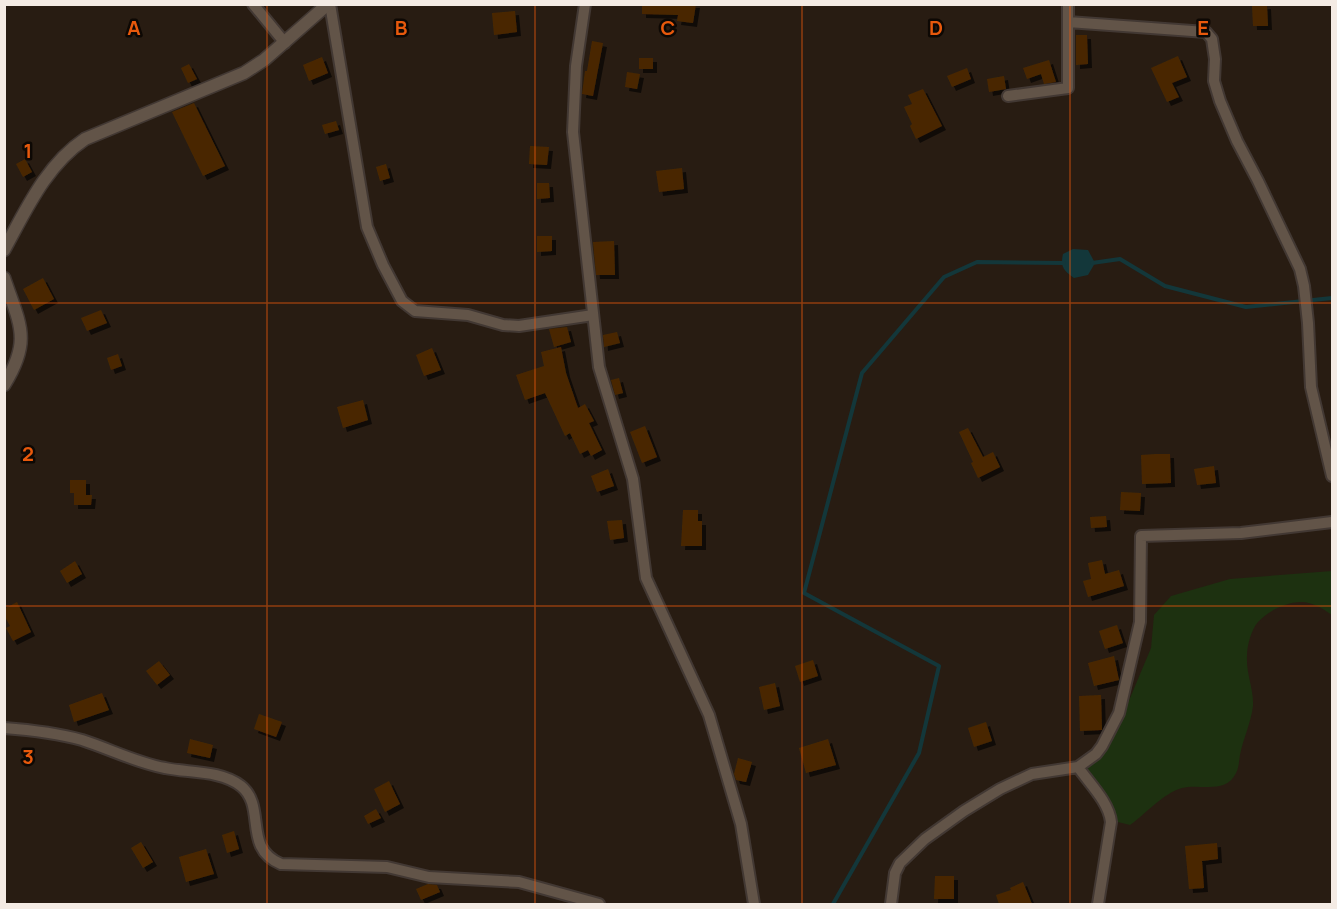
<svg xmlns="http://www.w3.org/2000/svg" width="1337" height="909" viewBox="0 0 1337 909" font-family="Manrope,sans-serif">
	<defs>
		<filter id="shadow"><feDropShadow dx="4" dy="4" stdDeviation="0" flood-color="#0009"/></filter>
	</defs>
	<rect width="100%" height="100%" fill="#281c12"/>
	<path fill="#1d3110" d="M 1332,571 L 1332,615 C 1326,611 1319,606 1312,604 C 1295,597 1270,609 1258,622 C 1251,630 1247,646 1247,656 C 1246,674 1254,689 1253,706 C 1251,723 1243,739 1240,755 C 1239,760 1239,768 1236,773 C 1226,795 1199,783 1182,788 C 1162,794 1147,813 1130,825 L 1118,822 L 1087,768 L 1105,752 L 1112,741 L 1151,648 L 1154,615 L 1171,596 L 1230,579 Z"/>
	<path fill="#13373a" d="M 1073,249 L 1088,250 L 1095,263 L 1088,275 L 1074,278 C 1064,271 1060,267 1063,254 Z"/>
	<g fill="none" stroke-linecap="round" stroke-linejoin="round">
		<path stroke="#13373a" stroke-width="4" d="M 1092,263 L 1120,259 L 1165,286 L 1246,307 L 1332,298
			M 833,904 L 919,753 L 939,666 L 804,593 L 862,373 L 944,277 L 977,262 L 1064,263"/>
	</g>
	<path fill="#492803" filter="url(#shadow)" d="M 642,4 L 696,4 L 693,23 L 677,21 L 678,15 L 642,14 Z
		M 1267,5 L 1268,26 L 1253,26 L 1252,6 Z
		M 515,11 L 517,32 L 494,35 L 492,13 Z
		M 1076,35 L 1087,35 L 1088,64 L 1076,65 Z
		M 592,41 L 603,43 L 593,96 L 582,94 L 585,71 L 587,71 Z
		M 1178,56 L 1187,77 L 1172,83 L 1179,97 L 1167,102 L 1151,68 Z
		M 322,57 L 328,73 L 309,81 L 303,65 Z
		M 639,58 L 653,58 L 653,69 L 639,69 Z
		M 1049,60 L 1056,82 L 1044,84 L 1041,74 L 1027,79 L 1023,68 Z
		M 189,64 L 197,79 L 188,83 L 181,68 Z
		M 967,68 L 971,79 L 952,87 L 947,76 Z
		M 627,72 L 640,74 L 637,89 L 625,87 Z
		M 1004,76 L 1006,89 L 989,92 L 987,79 Z
		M 923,89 L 942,126 L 916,139 L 910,126 L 912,124 L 904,107 L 912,104 L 908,95 Z
		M 194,103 L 225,166 L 203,176 L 172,112 Z
		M 336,121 L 339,130 L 325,134 L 322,125 Z
		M 530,146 L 549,147 L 547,165 L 529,164 Z
		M 25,159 L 32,172 L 23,177 L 16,164 Z
		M 386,164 L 390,178 L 380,181 L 376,167 Z
		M 682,168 L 684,189 L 659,192 L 656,171 Z
		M 537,183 L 549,183 L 550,198 L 537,199 Z
		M 537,236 L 552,236 L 552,251 L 537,252 Z
		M 614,241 L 615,275 L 596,275 L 593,242 Z
		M 43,278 L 54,299 L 34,310 L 23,289 Z
		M 101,310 L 107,323 L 87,331 L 81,318 Z
		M 567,327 L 571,342 L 554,347 L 549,329 Z
		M 617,332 L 620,343 L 604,347 L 603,335 Z
		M 561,347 L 566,373 L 578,408 L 585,404 L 594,421 L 589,423 L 602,450 L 591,456 L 588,450 L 580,454 L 570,433 L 565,436 L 545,393 L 525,400 L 516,375 L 544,366 L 541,352 Z
		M 432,348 L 441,370 L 424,376 L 416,355 Z
		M 118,354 L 122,366 L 111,370 L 107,358 Z
		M 619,378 L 623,393 L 615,395 L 611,380 Z
		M 363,400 L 368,420 L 343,428 L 337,407 Z
		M 645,426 L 657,457 L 642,463 L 630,432 Z
		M 968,428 L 983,457 L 993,452 L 1000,467 L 978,478 L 971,463 L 973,462 L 959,432 Z
		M 1156,454 L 1170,454 L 1171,483 L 1142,484 L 1141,455 Z
		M 1214,466 L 1216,483 L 1197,485 L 1194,469 Z
		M 608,469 L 614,486 L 597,492 L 591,476 Z
		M 70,480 L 86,480 L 86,495 L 92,495 L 91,505 L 74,505 L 74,493 L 70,493 Z
		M 1121,492 L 1141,493 L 1140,511 L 1120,510 Z
		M 683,510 L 698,510 L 698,521 L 702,521 L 702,546 L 681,546 Z
		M 1106,516 L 1107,527 L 1091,528 L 1090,517 Z
		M 622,520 L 624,538 L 610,540 L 607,521 Z
		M 1102,560 L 1105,574 L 1119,570 L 1124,586 L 1088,597 L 1083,581 L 1091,579 L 1088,563 Z
		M 75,561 L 82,574 L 67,583 L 60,571 Z
		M 17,602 L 31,632 L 13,641 L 6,628 L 10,626 L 4,615 L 4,609 Z
		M 1117,625 L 1123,643 L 1105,649 L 1099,631 Z
		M 1114,656 L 1119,680 L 1094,686 L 1088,663 Z
		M 813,660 L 818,676 L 800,682 L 795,666 Z
		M 159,661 L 170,675 L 157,685 L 146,671 Z
		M 775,683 L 780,706 L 764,710 L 759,687 Z
		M 102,693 L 109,710 L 74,722 L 69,705 Z
		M 1101,695 L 1102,730 L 1080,731 L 1079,696 Z
		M 259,714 L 282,722 L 276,737 L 254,729 Z
		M 986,722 L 992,741 L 974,747 L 968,728 Z
		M 190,739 L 213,745 L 210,758 L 187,753 Z
		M 828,739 L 836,765 L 806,773 L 799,748 Z
		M 738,758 L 752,762 L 746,782 L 736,780 L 734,774 Z
		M 389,781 L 400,804 L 385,812 L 374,789 Z
		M 376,809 L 381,818 L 368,824 L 364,816 Z
		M 234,831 L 239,849 L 227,853 L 222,835 Z
		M 141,842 L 153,862 L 143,868 L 131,848 Z
		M 1217,843 L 1218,859 L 1202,861 L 1204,888 L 1189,889 L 1185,846 Z
		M 206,849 L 214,874 L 186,882 L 179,857 Z
		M 935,876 L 954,876 L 954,899 L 934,899 Z
		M 1023,882 L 1032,904 L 999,904 L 996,895 L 1011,890 L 1010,888 Z
		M 428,884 L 437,885 L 440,892 L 421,900 L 416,889 Z"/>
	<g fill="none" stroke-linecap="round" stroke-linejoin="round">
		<defs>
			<path id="minor" d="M 253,4 L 285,43
				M 330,4 L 367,227 L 383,265 L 402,301 L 415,311 L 468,315 L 503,325 L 519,326 L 593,315
				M 585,4 L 576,66 L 573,132 L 599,367 L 633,479 L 646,578 L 709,715 L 741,824 L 754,904
				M 1068,22 L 1206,32 L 1212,39 L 1215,59 L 1214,81 L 1220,101 L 1237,141 L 1258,181 L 1300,269 L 1304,286 L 1308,323 L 1311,387 L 1332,476
				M 1008,96 L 1068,88 L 1068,4
				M 4,728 C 31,730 57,733 82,740 C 110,749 137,763 165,768 C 188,773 221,770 241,786 C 267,807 242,848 281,864 L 387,867 L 429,877 L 519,882 L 599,904
				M 1078,767 C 1089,783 1109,802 1111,822 L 1098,904
				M 891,904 L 895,873 L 900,863 L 925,839 L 964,811 L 1000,789 L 1032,774 L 1078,767 L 1096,754 L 1102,746 L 1119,713 L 1140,622 L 1141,536 L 1241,533 L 1332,522"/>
			<path id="tertiary" d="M 4,250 C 26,210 46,165 85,139 L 244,73 L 264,60 L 328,4
				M 4,278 C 20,325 32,340 4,385"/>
		</defs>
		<use href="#minor" stroke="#423833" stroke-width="14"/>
		<use href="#tertiary" stroke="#423833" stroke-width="15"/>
		<use href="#minor" stroke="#625448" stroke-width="10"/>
		<use href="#tertiary" stroke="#625448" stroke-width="12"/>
	</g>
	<path fill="none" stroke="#e8590c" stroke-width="1.5" stroke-opacity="0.55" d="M 267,4 L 267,904M 535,4 L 535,904M 802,4 L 802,904M 1070,4 L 1070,904M 4,303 L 1332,303M 4,606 L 1332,606"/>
	<g font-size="20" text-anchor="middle" font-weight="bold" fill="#e8590c" stroke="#0d0804" stroke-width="5" stroke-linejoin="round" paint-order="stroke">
		<text x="134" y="35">A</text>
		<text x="401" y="35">B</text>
		<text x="668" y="35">C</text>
		<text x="936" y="35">D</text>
		<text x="1203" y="35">E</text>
		<text x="28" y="158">1</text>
		<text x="28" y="461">2</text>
		<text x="28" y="764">3</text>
	</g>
	<rect width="1337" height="909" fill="none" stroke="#f4ebe4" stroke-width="12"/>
</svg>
